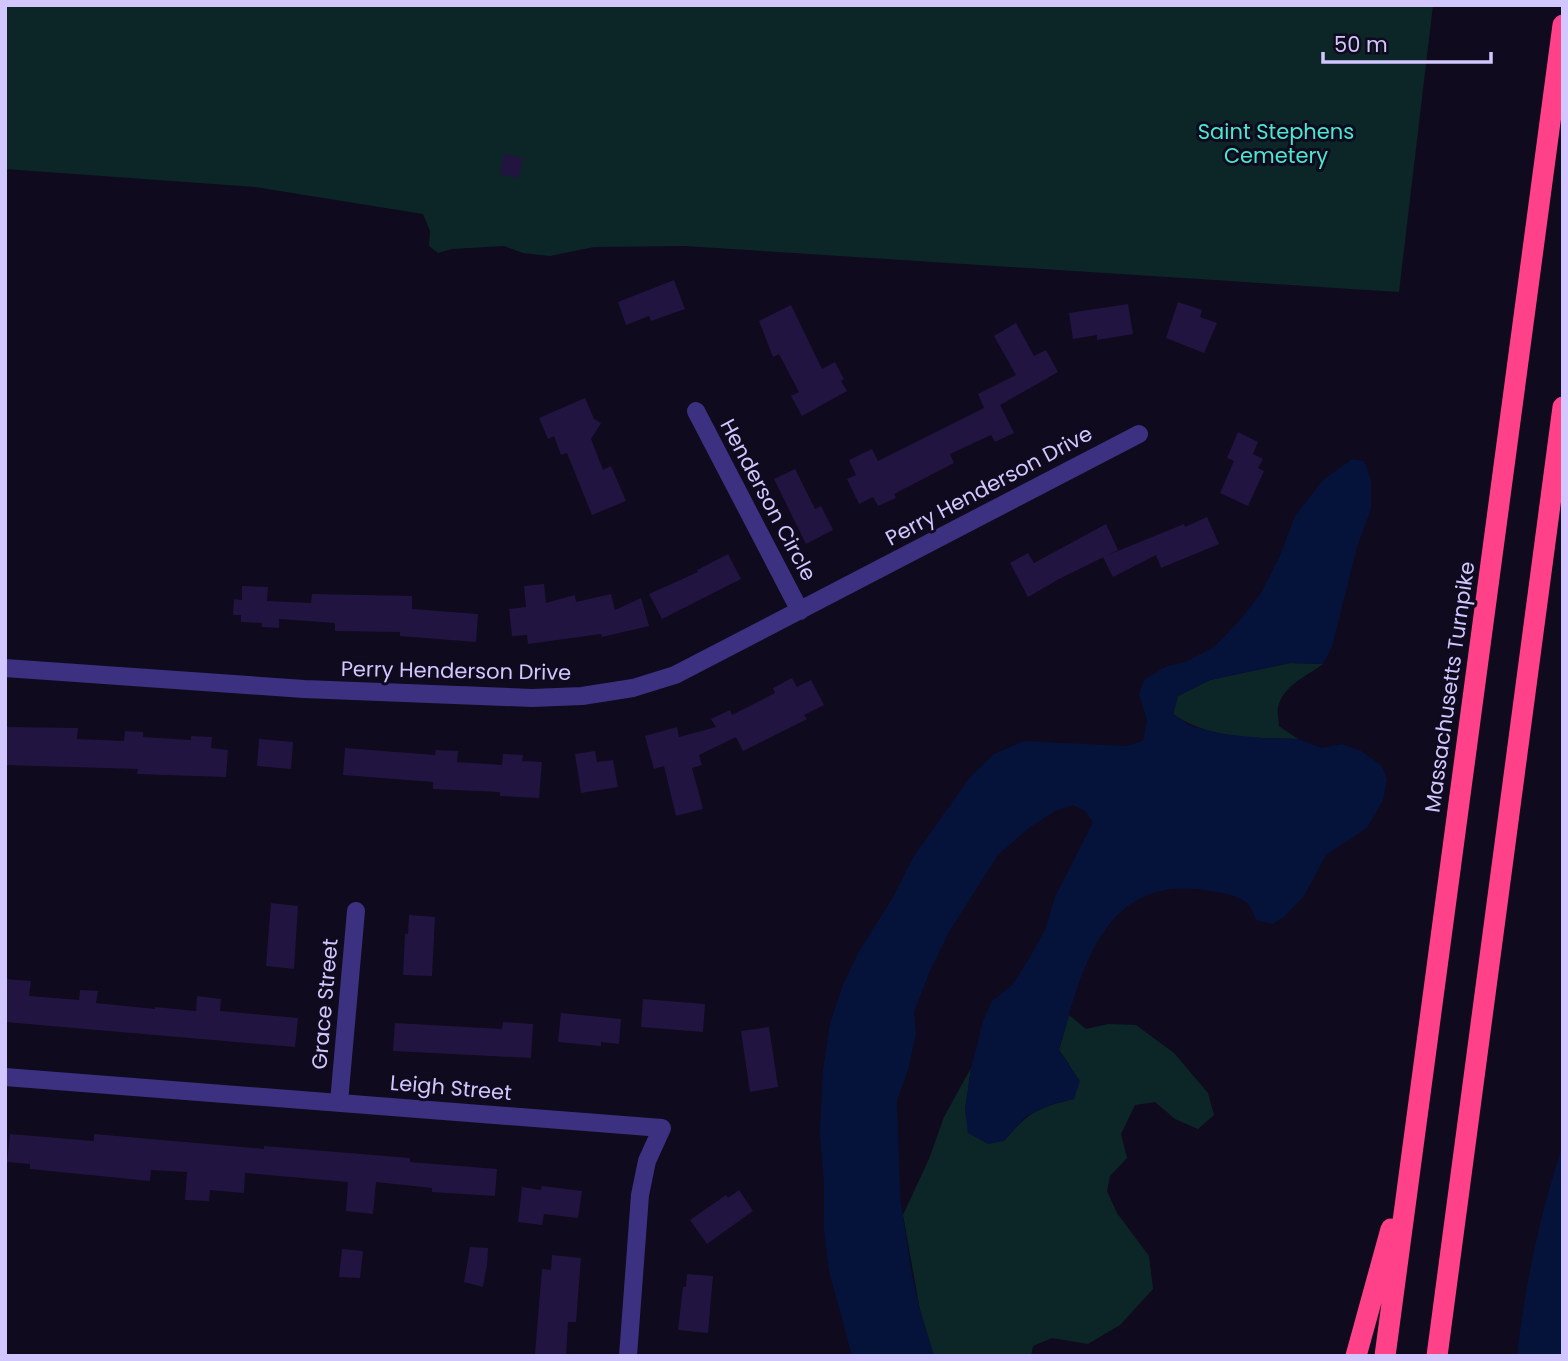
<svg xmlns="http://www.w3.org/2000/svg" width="1568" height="1361" viewBox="0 0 1568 1361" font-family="Poppins,sans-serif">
	<rect width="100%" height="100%" fill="#0f0a1d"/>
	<path fill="#0c2628" d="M 5,5 L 1433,5 L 1399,292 L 685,246 L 594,247 L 550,256 L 523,253 L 504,246 L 452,249 L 438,253 L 429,246 L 430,231 L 423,214 L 255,187 L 5,169 Z
		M 1290,663 L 1323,664 C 1307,676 1282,686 1278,708 C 1277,713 1279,721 1279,726 L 1298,739 C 1256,738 1208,739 1173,714 L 1178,696 L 1210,680 Z
		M 1069,1015 L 1086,1029 L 1108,1024 L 1136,1025 L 1174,1053 L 1208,1093 L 1214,1115 L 1198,1129 L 1175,1119 L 1155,1102 L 1135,1105 L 1121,1134 L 1127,1158 L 1110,1176 L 1107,1191 L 1117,1213 L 1149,1256 L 1153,1289 L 1120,1325 L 1088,1344 L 1052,1338 L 1033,1346 L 1031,1356 L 934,1356 L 920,1310 L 903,1215 L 929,1159 L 944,1117 L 971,1068 L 965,1110 L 1004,1141 C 1029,1112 1036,1108 1074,1099 L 1069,1064 L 1059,1050 Z"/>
	<path fill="#05133b" d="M 1352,459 L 1364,461 L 1371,480 L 1371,509 L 1357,547 L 1332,647 L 1323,664 L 1290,663 L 1210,680 L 1178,696 L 1173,714 L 1190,726 L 1224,734 L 1261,738 L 1298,739 L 1322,748 L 1342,744 L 1361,751 L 1382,766 L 1387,779 L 1383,800 L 1367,828 L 1326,855 L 1304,896 L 1284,917 L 1273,924 L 1256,920 C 1254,915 1252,908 1249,905 C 1239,894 1217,892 1204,890 C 1101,875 1081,974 1059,1050 L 1080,1081 L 1074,1099 L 1053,1104 L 1026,1116 L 1004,1141 L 988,1144 L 968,1133 L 965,1110 L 971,1068 L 983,1021 L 992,1001 L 1012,985 L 1030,957 L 1045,930 L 1055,897 L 1093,822 L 1085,811 L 1073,805 L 1055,811 L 1029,828 L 998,855 L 949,932 L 930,971 L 914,1012 L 916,1034 L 908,1070 L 897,1101 L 900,1196 L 911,1270 L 920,1310 L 934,1356 L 852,1356 L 829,1271 L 824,1229 L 824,1184 L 820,1133 L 823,1070 L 830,1023 L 843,985 L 859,951 L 892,899 L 914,856 L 970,777 L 994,754 L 1024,741 L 1126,746 L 1143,741 L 1147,720 L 1139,694 L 1144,680 L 1165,667 L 1185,662 L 1214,647 L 1240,620 L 1261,593 L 1279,558 L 1295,516 L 1323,480 Z
		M 1563,1145 L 1563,1356 L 1517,1356 C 1525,1285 1540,1212 1563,1145 Z"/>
	<path fill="#221440" d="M 504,154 L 523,158 L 519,178 L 500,174 Z
		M 674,280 L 685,309 L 651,321 L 649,316 L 626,325 L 618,302 Z
		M 1178,302 L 1202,310 L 1200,317 L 1217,323 L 1204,353 L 1166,338 Z
		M 1128,304 L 1133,334 L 1097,340 L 1097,335 L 1073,339 L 1069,313 Z
		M 791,305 L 822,369 L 835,362 L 844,379 L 841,381 L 847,391 L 802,416 L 791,396 L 799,392 L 779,354 L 773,357 L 759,321 Z
		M 1016,323 L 1034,356 L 1046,350 L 1058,372 L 1000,405 L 1014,433 L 995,442 L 991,435 L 950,454 L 954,463 L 894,494 L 896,498 L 878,506 L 873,497 L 859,504 L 847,479 L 856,475 L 849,460 L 872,449 L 878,461 L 984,408 L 978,394 L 1016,375 L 994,336 Z
		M 585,398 L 594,419 L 601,423 L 591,439 L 603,470 L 611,466 L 626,501 L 592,515 L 567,453 L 561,455 L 554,436 L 548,439 L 539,418 Z
		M 1238,432 L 1258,442 L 1253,454 L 1263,459 L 1258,468 L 1264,471 L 1248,506 L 1220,493 L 1234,461 L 1227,458 Z
		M 795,469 L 815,509 L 821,506 L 833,530 L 806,544 L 774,479 Z
		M 1207,517 L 1219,544 L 1161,568 L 1156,555 L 1113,577 L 1103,557 L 1184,524 L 1185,527 Z
		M 1106,524 L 1118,550 L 1059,579 L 1028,597 L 1010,563 L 1028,553 L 1034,563 Z
		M 728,554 L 741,579 L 662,619 L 649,594 L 698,572 L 697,570 Z
		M 544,584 L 546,603 L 575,595 L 576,602 L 611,594 L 615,610 L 641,598 L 649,626 L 602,637 L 601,634 L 528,644 L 527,635 L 512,636 L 509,609 L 526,607 L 524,586 Z
		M 242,586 L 268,587 L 267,601 L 311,603 L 312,594 L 412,596 L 412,609 L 478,614 L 476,642 L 400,636 L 400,632 L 335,631 L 335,623 L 279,619 L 279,628 L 262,627 L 262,623 L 241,622 L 241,615 L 233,615 L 234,599 L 242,600 Z
		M 792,678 L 797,687 L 811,680 L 824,705 L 804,715 L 807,719 L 743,751 L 736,737 L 699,755 L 702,765 L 692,768 L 703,809 L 676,816 L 664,766 L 654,769 L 645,736 L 677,727 L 679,737 L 716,727 L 711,719 L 730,710 L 732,715 L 775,693 L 773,688 Z
		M 5,727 L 78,728 L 77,739 L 124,741 L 125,731 L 143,732 L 143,737 L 191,740 L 191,736 L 212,737 L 211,748 L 228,750 L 226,777 L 137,774 L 138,769 L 5,765 Z
		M 259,739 L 293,742 L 291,769 L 257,766 Z
		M 345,748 L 435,755 L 436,750 L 458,751 L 457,762 L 502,765 L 503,754 L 523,755 L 522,761 L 542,762 L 539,798 L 500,796 L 500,792 L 433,789 L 433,782 L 343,775 Z
		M 595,751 L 597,762 L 613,760 L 618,787 L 581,793 L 575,754 Z
		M 271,903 L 298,906 L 294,969 L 266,966 Z
		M 409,915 L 435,917 L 432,976 L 403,975 L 405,934 L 408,934 Z
		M 5,979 L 31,981 L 29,996 L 79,1000 L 80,990 L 98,991 L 96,1003 L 155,1009 L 155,1007 L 196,1011 L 197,996 L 221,999 L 220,1011 L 298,1018 L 295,1047 L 5,1022 Z
		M 643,999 L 705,1004 L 703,1032 L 641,1027 Z
		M 561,1013 L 621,1019 L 619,1044 L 601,1042 L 601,1046 L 558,1042 Z
		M 503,1022 L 533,1024 L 531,1058 L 393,1051 L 395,1023 L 502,1029 Z
		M 769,1027 L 778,1087 L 750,1092 L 741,1031 Z
		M 10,1134 L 94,1141 L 94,1134 L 264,1149 L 264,1146 L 410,1158 L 410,1162 L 497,1169 L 495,1196 L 432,1192 L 432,1188 L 376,1182 L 373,1214 L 346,1211 L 348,1182 L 245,1173 L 244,1193 L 210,1190 L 209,1201 L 185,1200 L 187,1172 L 151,1170 L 150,1181 L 30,1169 L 30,1164 L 7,1162 Z
		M 542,1186 L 582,1191 L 578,1218 L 544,1214 L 542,1225 L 518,1222 L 522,1187 L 541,1190 Z
		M 739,1190 L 753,1211 L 707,1244 L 690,1220 L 726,1195 L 728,1198 Z
		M 470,1247 L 488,1248 L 487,1265 L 483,1287 L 464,1282 Z
		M 342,1249 L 363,1251 L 360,1278 L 339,1277 Z
		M 552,1255 L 581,1258 L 576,1322 L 568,1322 L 566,1356 L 535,1354 L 542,1269 L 551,1270 Z
		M 687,1274 L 713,1276 L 708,1333 L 678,1330 L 683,1287 L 686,1287 Z"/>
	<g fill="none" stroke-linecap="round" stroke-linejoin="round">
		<path stroke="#3c3180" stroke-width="18" d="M 696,411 L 800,611
			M 5,668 L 304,689 L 532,698 L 582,696 L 633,688 L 675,675 L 1139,434
			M 5,1077 L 662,1128 L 647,1161 L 640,1195 L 628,1356
			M 339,1102 L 356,911"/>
		<path stroke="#ff4189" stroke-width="21" d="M 1356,1356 L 1391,1229
			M 1385,1356 L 1563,25
			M 1437,1356 L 1563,407"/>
	</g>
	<g text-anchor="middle" stroke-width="6" stroke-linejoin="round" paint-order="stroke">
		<g font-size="21" fill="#49e8d0" stroke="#0f0a1d">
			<text x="1276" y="139">Saint Stephens<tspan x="1276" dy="24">Cemetery</tspan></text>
		</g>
		<g font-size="21" fill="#d2c6ff" stroke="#0f0a1d">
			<text transform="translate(989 486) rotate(-28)" y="7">Perry Henderson Drive</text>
			<text transform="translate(768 500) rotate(62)" y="7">Henderson Circle</text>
			<text transform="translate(456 671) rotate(1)" y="7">Perry Henderson Drive</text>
			<text transform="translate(1450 687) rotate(-82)" y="7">Massachusetts Turnpike</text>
			<text transform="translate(325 1004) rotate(-85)" y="7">Grace Street</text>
			<text transform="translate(451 1088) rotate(5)" y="7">Leigh Street</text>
		</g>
	</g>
	<rect width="1568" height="1361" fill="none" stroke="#d2c6ff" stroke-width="14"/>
	<path d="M1323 52v10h168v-10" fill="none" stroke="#d2c6ff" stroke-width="3.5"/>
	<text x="1334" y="52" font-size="21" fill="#d2c6ff" stroke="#0f0a1d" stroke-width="5" paint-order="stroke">50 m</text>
</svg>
